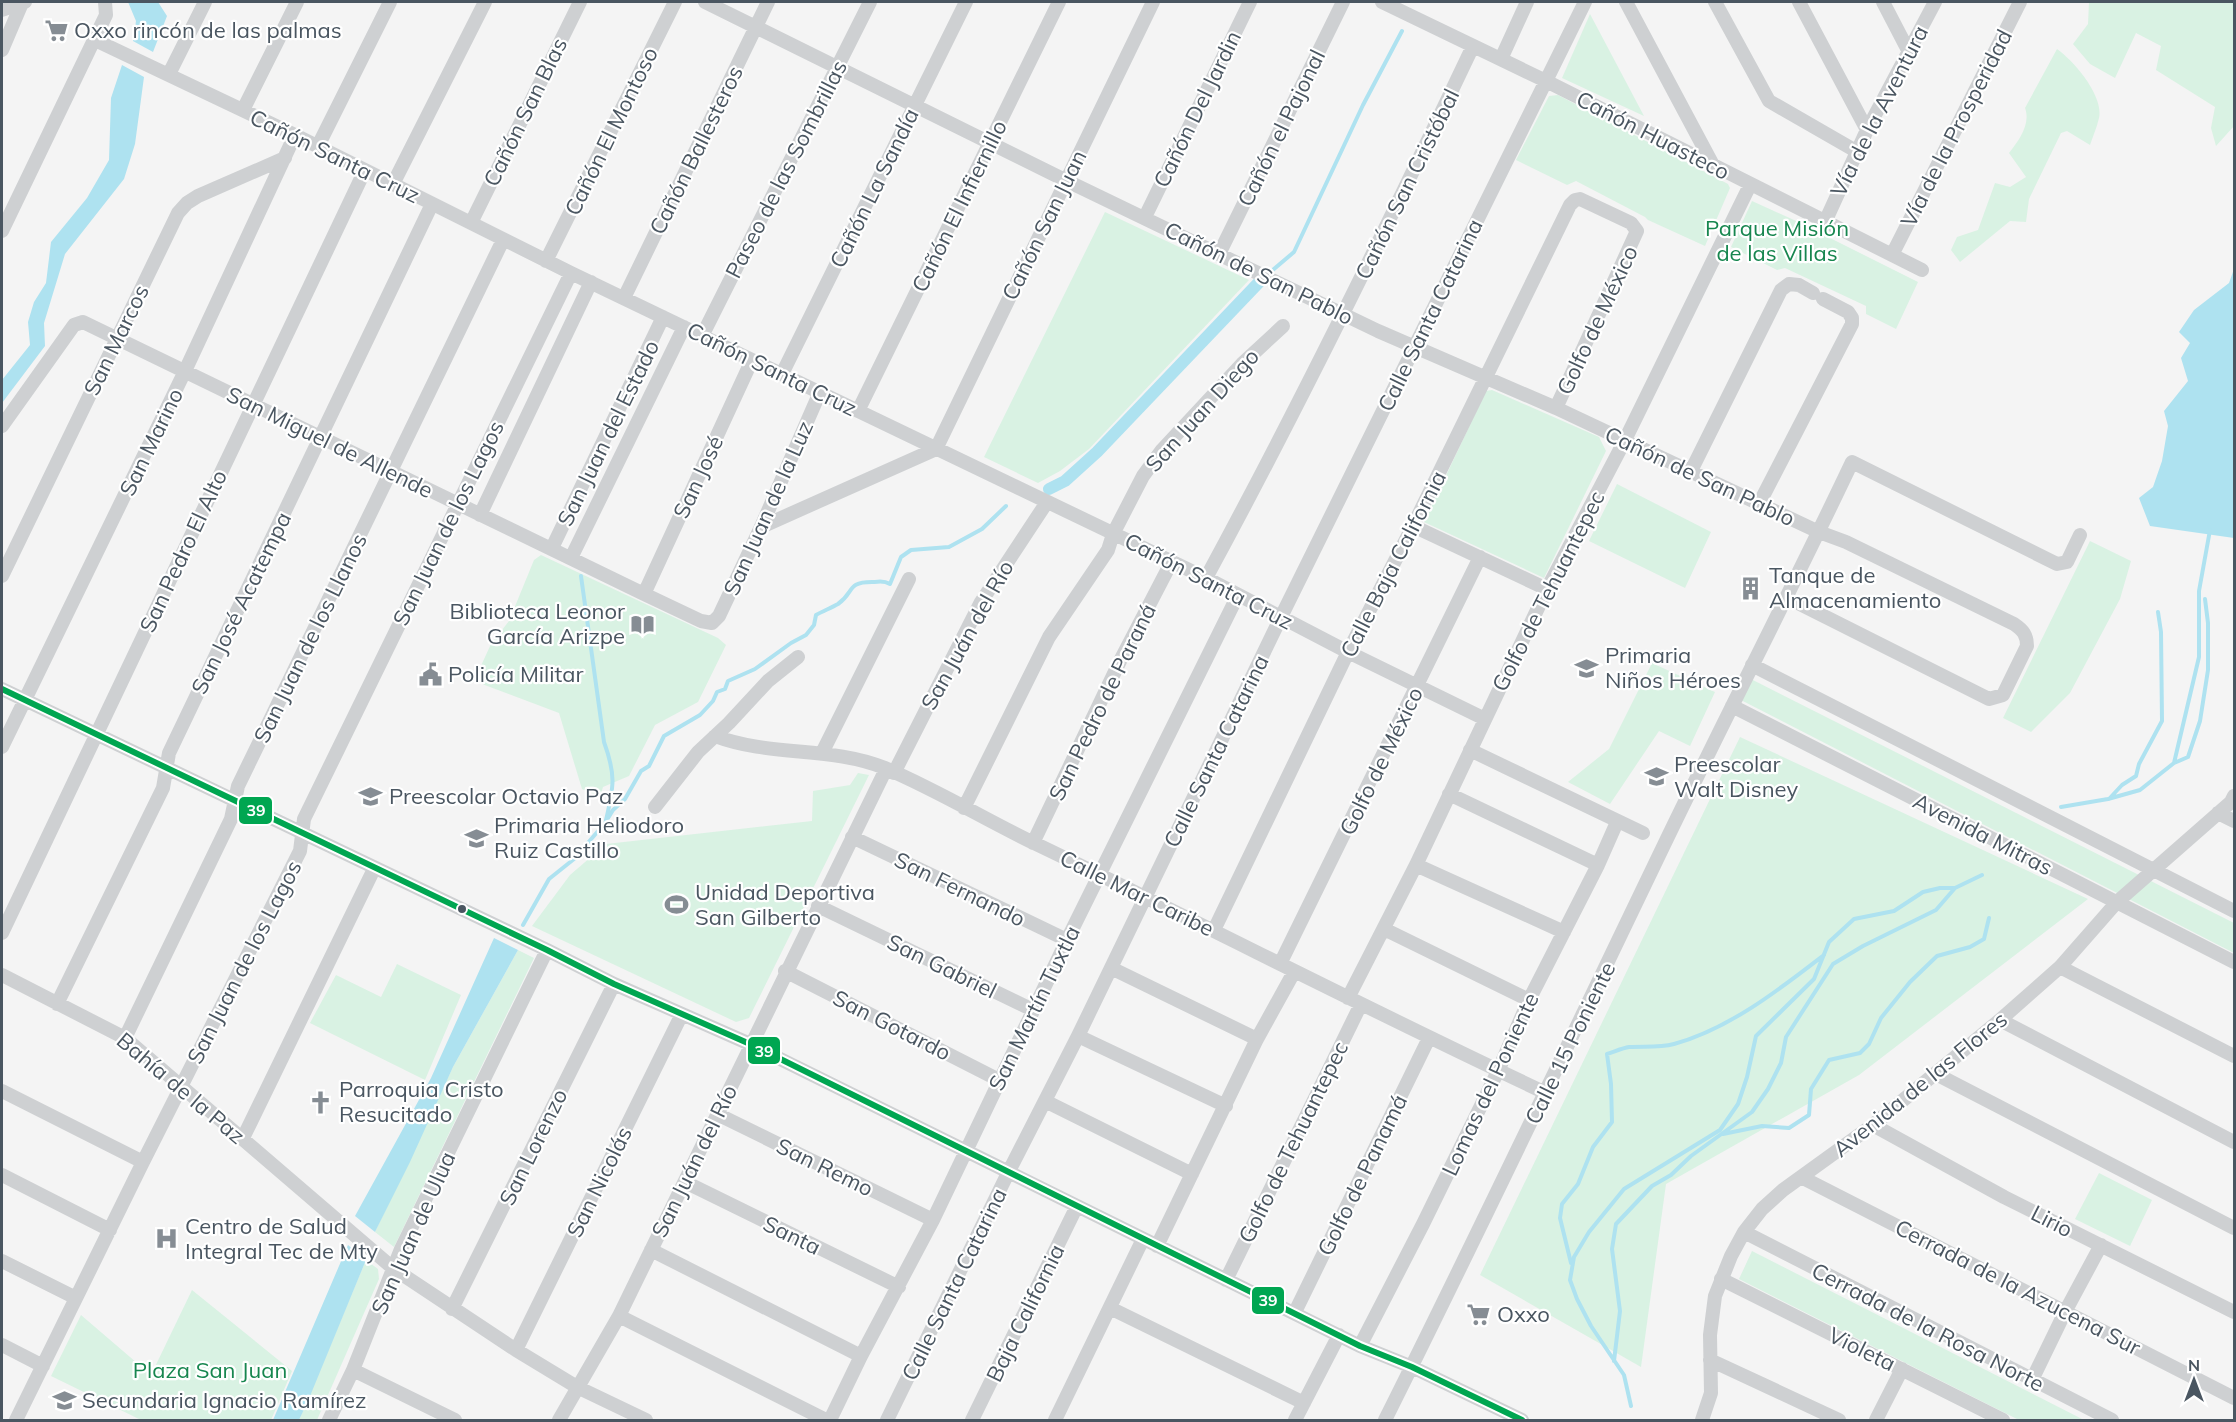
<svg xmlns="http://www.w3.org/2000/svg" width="2236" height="1422" viewBox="0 0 2236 1422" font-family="Mulish,sans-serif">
	<rect width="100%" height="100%" fill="#f4f4f4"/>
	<path fill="#d9f2e3" d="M 2089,2 L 2234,2 L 2234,126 L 2216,146 L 2211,128 L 2215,107 L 2156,70 L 2161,46 L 2136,33 L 2115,78 L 2090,64 L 2073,44 L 2088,24 Z
		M 1590,14 L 1644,116 L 1562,78 Z
		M 2057,49 C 2074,61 2104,96 2099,118 C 2097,127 2093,136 2090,145 L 2067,131 L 2061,133 L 2029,199 L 2026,222 L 2010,221 L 1960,262 L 1951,250 L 1957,237 L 1978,230 L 1995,183 L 2010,187 L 2026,177 L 2009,153 C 2019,140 2031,124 2025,108 Z
		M 1558,95 L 1728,184 L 1730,188 L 1705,246 L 1648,220 L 1645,217 L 1576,181 L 1567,185 L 1516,160 L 1549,96 Z
		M 1752,201 L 1794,220 L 1918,282 L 1896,329 L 1866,314 L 1866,306 L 1785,268 L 1777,270 L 1731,247 Z
		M 1105,212 L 1249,280 L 1089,449 L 1060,471 L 1038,483 L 984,457 Z
		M 1492,390 L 1599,437 L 1606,451 L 1544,578 L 1424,522 L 1486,391 Z
		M 1617,484 L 1711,532 L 1685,588 L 1589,541 Z
		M 2090,541 L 2131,561 L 2120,599 L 2070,693 L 2031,732 L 2003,718 Z
		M 541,555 L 718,638 L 726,645 L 698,702 L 655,725 L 629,776 L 603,787 L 600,797 L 582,789 L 559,713 L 474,681 L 491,644 L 509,621 L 534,560 Z
		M 1652,663 L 1715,692 L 1690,746 L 1659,731 L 1610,804 L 1568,782 L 1609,749 Z
		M 1747,677 L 2234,923 L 2234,953 L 1737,698 Z
		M 1740,737 L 2088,899 L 1859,1075 L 1666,1184 L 1641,1367 L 1480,1275 Z
		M 858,773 L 869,775 L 749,1018 L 736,1022 L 532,926 L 570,875 L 606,844 L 812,821 L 813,791 L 850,785 Z
		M 518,950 L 534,958 L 394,1247 L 375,1232 L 453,1067 Z
		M 397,964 L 461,995 L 425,1080 L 310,1023 L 336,975 L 381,997 Z
		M 2099,1173 L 2152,1200 L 2130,1246 L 2075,1219 Z
		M 1752,1251 L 2084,1420 L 2019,1420 L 1739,1279 Z
		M 366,1260 L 378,1269 L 379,1279 L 317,1420 L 299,1420 Z
		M 192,1290 L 292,1371 L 271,1420 L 141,1420 L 51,1376 L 81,1315 L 151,1375 Z"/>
	<path fill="#aee2f0" d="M 128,2 L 158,2 L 167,16 L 153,52 L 133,41 L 136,21 Z
		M 122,65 L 144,77 L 135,144 L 124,179 L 65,254 L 44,323 L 45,346 L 2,403 L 2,380 L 30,345 L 28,322 L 34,302 L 46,283 L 51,242 L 87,198 L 109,160 L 111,98 Z
		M 2234,269 L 2234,538 L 2150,526 L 2139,498 L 2153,487 L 2162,461 L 2168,426 L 2164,411 L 2188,381 L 2181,358 L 2190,343 L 2179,332 L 2194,310 L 2229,283 Z
		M 494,938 L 518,950 L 453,1067 L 410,1162 L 375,1232 L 355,1216 L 431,1078 Z
		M 348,1245 L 366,1260 L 308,1401 L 299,1420 L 273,1420 Z"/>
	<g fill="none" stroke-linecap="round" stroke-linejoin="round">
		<path stroke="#aee2f0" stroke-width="4" d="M 1267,275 L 1294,252 L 1363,105 L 1402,31
			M 581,576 L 604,742 C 616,775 614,786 606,820
			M 2174,763 L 2188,757 L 2200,721 L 2208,670 L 2208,623 L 2205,599
			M 2109,799 L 2122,785 L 2136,776 L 2139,764 L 2162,721 L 2161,632 L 2158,612
			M 2061,807 L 2108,799 L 2140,790 L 2174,763 L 2199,657 L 2199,591 L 2210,530
			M 523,925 L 549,879 L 574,859 L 605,823 L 613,810 L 625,799 L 641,771 L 649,766 L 664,736 L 700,715 L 713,701 L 717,692 L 725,689 L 728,681 L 755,669 L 791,643 L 806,635 L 814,625 L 816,615 C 823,611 831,608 838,604 C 855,592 846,582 872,582 C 880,582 883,580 890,584 L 901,557 L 911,550 L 949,547 L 982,529 L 1006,506
			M 1723,1134 L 1762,1126 L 1789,1128 L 1809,1115 L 1811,1089 L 1829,1060 L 1860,1053 L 1869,1044 L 1881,1018 L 1910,982 L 1937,956 L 1970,947 L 1984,939 L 1989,918
			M 1571,1263 L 1560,1218 L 1562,1204 L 1578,1184 L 1593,1147 L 1612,1122 L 1611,1084 L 1607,1054 C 1614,1052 1622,1048 1629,1047 C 1644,1046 1659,1048 1674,1044 C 1729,1029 1780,989 1824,955
			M 1614,1361 L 1620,1311 L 1612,1249 L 1616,1224 L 1652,1186 L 1671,1175 L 1691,1156 L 1752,1112 L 1768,1089 L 1781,1063 L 1786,1037 L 1833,964 L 1863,946 L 1936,910 L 1955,888
			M 1631,1406 L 1624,1375 L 1591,1326 L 1577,1299 L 1570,1280 L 1574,1257 L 1589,1232 L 1624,1189 L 1720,1130 L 1738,1104 L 1747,1077 L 1756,1036 L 1814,979 L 1829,942 L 1854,919 L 1894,911 L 1923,892 L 1940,888 L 1955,888 L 1982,875"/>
		<path stroke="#aee2f0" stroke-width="12" d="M 1049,489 L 1065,481 L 1097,452 L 1265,276"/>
		<path stroke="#ced0d2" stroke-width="14" d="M 705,2 L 1065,180 L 1378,331 L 1556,408 L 1819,532 L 1846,542 L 2014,624 C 2023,630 2027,635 2027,646 L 2003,695 L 1989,699 L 1786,597
			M 1382,2 L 1546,81 L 1922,270
			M 1626,2 L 1713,165
			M 1715,2 L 1769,101 L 1856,151
			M 1799,2 L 1867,130
			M 1883,2 L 1909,52
			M 2,10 L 25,2
			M 95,40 L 295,135 L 571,273 L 1206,578 L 1348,652 L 1485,719
			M 2,50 L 22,3
			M 1501,59 L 1527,2
			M 169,74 L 205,2
			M 243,110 L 297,2
			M 318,146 L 390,2
			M 393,184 L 485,2
			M 1145,217 L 1250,2
			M 1825,222 L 1867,130 L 1935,2
			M 471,223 L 580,2
			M 2,231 L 106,15 L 105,2
			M 1219,254 L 1343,2
			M 1892,255 L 2020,2
			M 546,261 L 675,2
			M 624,298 L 768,2
			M 702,336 L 870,2
			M 782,374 L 966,2
			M 858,411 L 1059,2
			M 2,426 L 74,325 L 83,322 L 644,594 L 701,621 L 712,623 L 719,616 L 761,527 L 820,392
			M 1691,471 L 1781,290 L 1789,284 L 1799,285 L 1813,293
			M 1759,504 L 1852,324 L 1852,318 L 1848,312 L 1823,299
			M 480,515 L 591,282
			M 1413,526 L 1547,589
			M 761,527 L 936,449 L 1153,2
			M 552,548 L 663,317
			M 571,558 L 684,327
			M 2,576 L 178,213 L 187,203 L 198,196 L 285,158
			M 1206,578 C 1301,403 1388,225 1473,46
			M 644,594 L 752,360
			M 1752,665 L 2234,911
			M 2,689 L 547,950 L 614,984 L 750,1044 L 1360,1346 L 1412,1367 L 1522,1420
			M 1732,706 L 2234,962
			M 715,736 C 770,757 831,746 885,768 C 937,790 986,820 1036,844 C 1207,926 1375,1013 1546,1093
			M 2,747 L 185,371 L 295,135
			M 1470,750 L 1643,833
			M 822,753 L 909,579
			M 894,773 L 981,602 L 1047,502
			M 1449,794 L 1598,865
			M 655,807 L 698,752 L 729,723 L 768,681 L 798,657
			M 964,808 L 1049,637 L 1108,550 L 1113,534 L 1143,476 L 1162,450 L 1242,364 L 1283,326
			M 2218,813 L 2234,821
			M 852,837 L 1067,940
			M 1033,843 L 1120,661 L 1172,561
			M 1416,865 L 1564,932
			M 818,906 L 1033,1010
			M 1384,929 L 1529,1000
			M 1214,930 L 1348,652 L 1413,526 L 1570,205 L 1575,200 L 1580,199 L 1631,223 L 1637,231 L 1556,408
			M 2,933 L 365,170
			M 1280,964 L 1480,557
			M 2060,967 L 2234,1056
			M 1111,968 L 1257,1039
			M 785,971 L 999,1080
			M 2,975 L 125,1038 L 394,1269 L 516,1350 L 577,1387 L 646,1420
			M 1348,998 L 1416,865 L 1547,589 L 1625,440 L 1750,185
			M 57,1004 L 163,788 L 169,753 L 432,204
			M 2000,1020 L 2234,1142
			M 1078,1036 L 1226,1106
			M 125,1038 L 231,819 L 238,786 L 503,240
			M 1936,1074 L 2234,1228
			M 2,1091 L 143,1162
			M 1045,1101 L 1192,1174
			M 717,1114 L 933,1220
			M 1873,1125 L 2004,1197 L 2234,1312
			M 243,1138 L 374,869
			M 2,1175 L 110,1230
			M 1801,1177 L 2234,1398
			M 685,1182 L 899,1287
			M 1744,1232 L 2112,1420
			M 1157,1246 L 1257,1039 L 1294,972
			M 651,1250 L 861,1356
			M 2,1261 L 76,1298
			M 1721,1279 L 2003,1420
			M 1226,1280 L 1361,1004
			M 1110,1308 L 1304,1403
			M 452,1309 L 614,984
			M 1295,1312 L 1429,1038
			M 619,1316 L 826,1420
			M 2,1345 L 43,1366
			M 1360,1346 L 1423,1224 L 1498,1071 L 1529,1000 L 1598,865 L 1617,822
			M 516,1350 L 682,1014
			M 1710,1360 L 1839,1420
			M 353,1370 L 455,1420
			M 2032,1380 L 2065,1312 L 2101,1245
			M 16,1420 L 143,1162 L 300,851 L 304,819 L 571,273
			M 329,1420 L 353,1370 L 401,1249 L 547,950
			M 559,1420 L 619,1316 L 886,769
			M 830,1420 L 861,1356 L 933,1220 L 1067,940 L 1238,595
			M 887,1420 L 1009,1171 L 1078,1036 L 1281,617 L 1585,2
			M 972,1420 L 1077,1206
			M 1055,1420 L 1143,1239
			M 1295,1420 L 1339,1335
			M 1385,1420 C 1480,1230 1571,1038 1663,847 C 1725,718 1791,591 1852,462 L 2057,564 L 2067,562 L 2080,535
			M 1702,1420 L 1711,1393 L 1710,1335 L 1715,1296 L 1731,1256 L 1744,1232 L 1762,1209 L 1783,1190 L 1873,1125 L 2000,1020 L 2060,967 L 2117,902 L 2231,802 L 2234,796
			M 1876,1420 L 1902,1369"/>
		<defs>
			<path id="bus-1" d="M 2,689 L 547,950 L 614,984 L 750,1044 L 1360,1346 L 1412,1367 L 1522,1420"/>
		</defs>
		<use href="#bus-1" stroke="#fff" stroke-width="10"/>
		<use href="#bus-1" stroke="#00a651" stroke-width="6"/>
	</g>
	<defs>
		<symbol id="supermarket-bare" viewBox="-9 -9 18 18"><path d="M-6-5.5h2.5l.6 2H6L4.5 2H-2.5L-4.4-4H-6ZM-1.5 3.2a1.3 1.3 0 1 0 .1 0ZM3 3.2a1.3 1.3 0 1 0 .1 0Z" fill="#868d94" stroke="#fff" stroke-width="2.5" paint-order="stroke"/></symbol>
		<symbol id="building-bare" viewBox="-9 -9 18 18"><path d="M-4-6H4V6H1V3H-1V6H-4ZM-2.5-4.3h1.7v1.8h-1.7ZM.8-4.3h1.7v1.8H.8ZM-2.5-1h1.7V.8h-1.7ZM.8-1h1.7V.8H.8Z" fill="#868d94" stroke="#fff" stroke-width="2.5" paint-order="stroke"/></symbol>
		<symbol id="library-bare" viewBox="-9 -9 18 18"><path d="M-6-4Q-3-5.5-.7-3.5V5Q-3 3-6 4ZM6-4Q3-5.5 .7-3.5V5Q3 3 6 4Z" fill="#868d94" stroke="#fff" stroke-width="2.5" paint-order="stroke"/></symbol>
		<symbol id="school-bare" viewBox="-9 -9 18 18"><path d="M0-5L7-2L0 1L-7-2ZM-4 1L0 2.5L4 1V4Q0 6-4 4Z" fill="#868d94" stroke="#fff" stroke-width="2.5" paint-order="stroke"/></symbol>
		<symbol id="civic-bare" viewBox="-9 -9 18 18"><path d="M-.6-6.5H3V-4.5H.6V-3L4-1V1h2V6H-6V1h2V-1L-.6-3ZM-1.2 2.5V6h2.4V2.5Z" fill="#868d94" stroke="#fff" stroke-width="2.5" paint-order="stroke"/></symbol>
		<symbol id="stadium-bare" viewBox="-9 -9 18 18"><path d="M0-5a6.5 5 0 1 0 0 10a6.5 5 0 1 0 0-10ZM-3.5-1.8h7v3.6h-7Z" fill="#868d94" stroke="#fff" stroke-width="2.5" paint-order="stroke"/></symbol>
		<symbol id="church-bare" viewBox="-9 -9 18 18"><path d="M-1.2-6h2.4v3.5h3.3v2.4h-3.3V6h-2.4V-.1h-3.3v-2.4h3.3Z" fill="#868d94" stroke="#fff" stroke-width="2.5" paint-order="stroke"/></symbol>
		<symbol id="hospital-bare" viewBox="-9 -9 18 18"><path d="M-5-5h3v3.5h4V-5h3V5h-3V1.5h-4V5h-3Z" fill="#868d94" stroke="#fff" stroke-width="2.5" paint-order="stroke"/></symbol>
	</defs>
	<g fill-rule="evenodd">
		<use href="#supermarket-bare" x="40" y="14" width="33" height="33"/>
		<use href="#building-bare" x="1734" y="572" width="33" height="33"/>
		<use href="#library-bare" x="626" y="608" width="33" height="33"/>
		<use href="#school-bare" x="1570" y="652" width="33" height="33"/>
		<use href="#civic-bare" x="414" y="658" width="33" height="33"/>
		<use href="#school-bare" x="1640" y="760" width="33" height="33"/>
		<use href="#school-bare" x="354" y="780" width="33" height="33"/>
		<use href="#school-bare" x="460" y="822" width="33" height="33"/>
		<use href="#stadium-bare" x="660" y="888" width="33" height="33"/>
		<use href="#church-bare" x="304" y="1086" width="33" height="33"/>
		<use href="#hospital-bare" x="150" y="1222" width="33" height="33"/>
		<use href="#supermarket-bare" x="1462" y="1298" width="33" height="33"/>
		<use href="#school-bare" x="48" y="1384" width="33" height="33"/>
	</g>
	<circle fill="#4a5661" stroke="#fff" stroke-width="2" cx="462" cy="909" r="5"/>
	<g text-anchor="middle" stroke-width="4.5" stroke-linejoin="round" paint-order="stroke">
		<g font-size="22" fill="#4a5661" stroke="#fff" text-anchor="start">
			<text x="74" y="38">Oxxo rincón de las palmas</text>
			<text x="1769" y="583">Tanque de<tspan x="1769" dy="25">Almacenamiento</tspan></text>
			<text x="625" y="619" text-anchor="end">Biblioteca Leonor<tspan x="625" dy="25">García Arizpe</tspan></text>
			<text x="1605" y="663">Primaria<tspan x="1605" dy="25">Niños Héroes</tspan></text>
			<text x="448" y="682">Policía Militar</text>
			<text x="1674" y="772">Preescolar<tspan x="1674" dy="25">Walt Disney</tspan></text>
			<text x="389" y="804">Preescolar Octavio Paz</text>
			<text x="494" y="833">Primaria Heliodoro<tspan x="494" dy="25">Ruiz Castillo</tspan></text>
			<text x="695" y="900">Unidad Deportiva<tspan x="695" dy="25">San Gilberto</tspan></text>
			<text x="339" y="1097">Parroquia Cristo<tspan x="339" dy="25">Resucitado</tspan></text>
			<text x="185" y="1234">Centro de Salud<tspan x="185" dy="25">Integral Tec de Mty</tspan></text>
			<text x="1497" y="1322">Oxxo</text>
			<text x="82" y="1408">Secundaria Ignacio Ramírez</text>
		</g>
		<g font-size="22" fill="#4a5661" stroke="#fff">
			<text transform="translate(1197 109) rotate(-64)" y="8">Cañón Del Jardin</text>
			<text transform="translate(1879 111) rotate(-63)" y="8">Vía de la Aventura</text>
			<text transform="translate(525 112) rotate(-64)" y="8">Cañón San Blas</text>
			<text transform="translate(1281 128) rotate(-64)" y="8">Cañón el Pajonal</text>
			<text transform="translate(1956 128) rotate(-63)" y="8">Vía de la Prosperidad</text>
			<text transform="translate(611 131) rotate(-64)" y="8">Cañón El Montoso</text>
			<text transform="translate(1653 135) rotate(27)" y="8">Cañón Huasteco</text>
			<text transform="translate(696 150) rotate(-64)" y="8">Cañón Ballesteros</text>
			<text transform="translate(335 156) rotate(26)" y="8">Cañón Santa Cruz</text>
			<text transform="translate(786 169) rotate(-63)" y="8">Paseo de las Sombrillas</text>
			<text transform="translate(1407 184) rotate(-64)" y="8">Cañón San Cristóbal</text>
			<text transform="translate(874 188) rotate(-64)" y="8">Cañón La Sandía</text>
			<text transform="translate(959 206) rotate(-64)" y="8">Cañón El Infiernillo</text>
			<text transform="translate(1044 225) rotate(-64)" y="8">Cañón San Juan</text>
			<text transform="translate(1259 273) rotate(26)" y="8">Cañón de San Pablo</text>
			<text transform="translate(1430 315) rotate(-64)" y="8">Calle Santa Catarina</text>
			<text transform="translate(1597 320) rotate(-65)" y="8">Golfo de México</text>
			<text transform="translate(116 340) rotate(-64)" y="8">San Marcos</text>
			<text transform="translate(772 369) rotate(26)" y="8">Cañón Santa Cruz</text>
			<text transform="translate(1202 410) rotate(-48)" y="8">San Juan Diego</text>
			<text transform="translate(608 433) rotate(-64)" y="8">San Juan del Estado</text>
			<text transform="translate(151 442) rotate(-64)" y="8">San Marino</text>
			<text transform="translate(330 442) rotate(26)" y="8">San Miguel de Allende</text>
			<text transform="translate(1700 476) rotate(25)" y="8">Cañón de San Pablo</text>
			<text transform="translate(698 477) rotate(-65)" y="8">San José</text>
			<text transform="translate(768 508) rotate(-66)" y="8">San Juan de la Luz</text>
			<text transform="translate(448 523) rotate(-64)" y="8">San Juan de los Lagos</text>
			<text transform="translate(183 551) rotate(-65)" y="8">San Pedro El Alto</text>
			<text transform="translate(1393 564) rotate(-63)" y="8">Calle Baja California</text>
			<text transform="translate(1209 581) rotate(27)" y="8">Cañón Santa Cruz</text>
			<text transform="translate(1548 591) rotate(-63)" y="8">Golfo de Tehuantepec</text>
			<text transform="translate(241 603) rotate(-64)" y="8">San José Acatempa</text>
			<text transform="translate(967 635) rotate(-61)" y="8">San Juán del Río</text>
			<text transform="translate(310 638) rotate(-64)" y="8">San Juan de los Llanos</text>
			<text transform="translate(1102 702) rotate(-64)" y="8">San Pedro de Paraná</text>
			<text transform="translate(1216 751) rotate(-64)" y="8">Calle Santa Catarina</text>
			<text transform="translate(1381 761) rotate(-64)" y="8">Golfo de México</text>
			<text transform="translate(1983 834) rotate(27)" y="8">Avenida Mitras</text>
			<text transform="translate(960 889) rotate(26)" y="8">San Fernando</text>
			<text transform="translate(1137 893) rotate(26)" y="8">Calle Mar Caribe</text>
			<text transform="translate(244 962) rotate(-63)" y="8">San Juan de los Lagos</text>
			<text transform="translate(942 966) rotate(26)" y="8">San Gabriel</text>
			<text transform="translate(1034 1008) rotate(-64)" y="8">San Martín Tuxtla</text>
			<text transform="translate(892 1025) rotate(27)" y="8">San Gotardo</text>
			<text transform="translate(1570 1043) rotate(-64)" y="8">Calle 15 Poniente</text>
			<text transform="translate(1490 1084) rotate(-65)" y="8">Lomas del Poniente</text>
			<text transform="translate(1920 1084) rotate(-39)" y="8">Avenida de las Flores</text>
			<text transform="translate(181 1088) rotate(40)" y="8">Bahía de la Paz</text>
			<text transform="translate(1293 1142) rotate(-64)" y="8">Golfo de Tehuantepec</text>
			<text transform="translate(533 1147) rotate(-64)" y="8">San Lorenzo</text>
			<text transform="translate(694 1161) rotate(-64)" y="8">San Juán del Río</text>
			<text transform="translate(825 1167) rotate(26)" y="8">San Remo</text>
			<text transform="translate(1362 1175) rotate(-64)" y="8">Golfo de Panamá</text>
			<text transform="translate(599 1182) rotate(-64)" y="8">San Nicolás</text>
			<text transform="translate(2052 1221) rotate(27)" y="8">Lirio</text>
			<text transform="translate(413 1233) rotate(-66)" y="8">San Juan de Ulua</text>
			<text transform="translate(792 1235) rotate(26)" y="8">Santa</text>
			<text transform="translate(954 1284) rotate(-64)" y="8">Calle Santa Catarina</text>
			<text transform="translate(2018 1287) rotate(27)" y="8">Cerrada de la Azucena Sur</text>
			<text transform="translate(1025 1313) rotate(-64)" y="8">Baja California</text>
			<text transform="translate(1928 1327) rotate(27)" y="8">Cerrada de la Rosa Norte</text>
			<text transform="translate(1862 1349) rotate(26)" y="8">Violeta</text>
		</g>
		<g font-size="22" fill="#17864f" stroke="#fff">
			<text x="1777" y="236">Parque Misión<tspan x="1777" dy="25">de las Villas</tspan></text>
			<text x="210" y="1378">Plaza San Juan</text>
		</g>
	</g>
	<g stroke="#fff" stroke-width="2">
		<rect x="238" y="796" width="35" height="29" rx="6" fill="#00a651"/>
		<rect x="747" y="1036" width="34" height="29" rx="6" fill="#00a651"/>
		<rect x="1251" y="1286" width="34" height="29" rx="6" fill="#00a651"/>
	</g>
	<g font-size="16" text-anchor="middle" font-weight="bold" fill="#fff">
		<text x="256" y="816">39</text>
		<text x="764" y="1057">39</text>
		<text x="1268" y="1306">39</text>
	</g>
	<rect width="2236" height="1422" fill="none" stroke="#4a5661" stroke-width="6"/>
	<g transform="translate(2194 1380)" stroke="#ffffff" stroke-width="4.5" paint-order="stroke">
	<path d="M0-4.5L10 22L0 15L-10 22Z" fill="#4a5661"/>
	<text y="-9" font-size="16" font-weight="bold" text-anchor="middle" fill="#4a5661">N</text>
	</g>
</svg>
